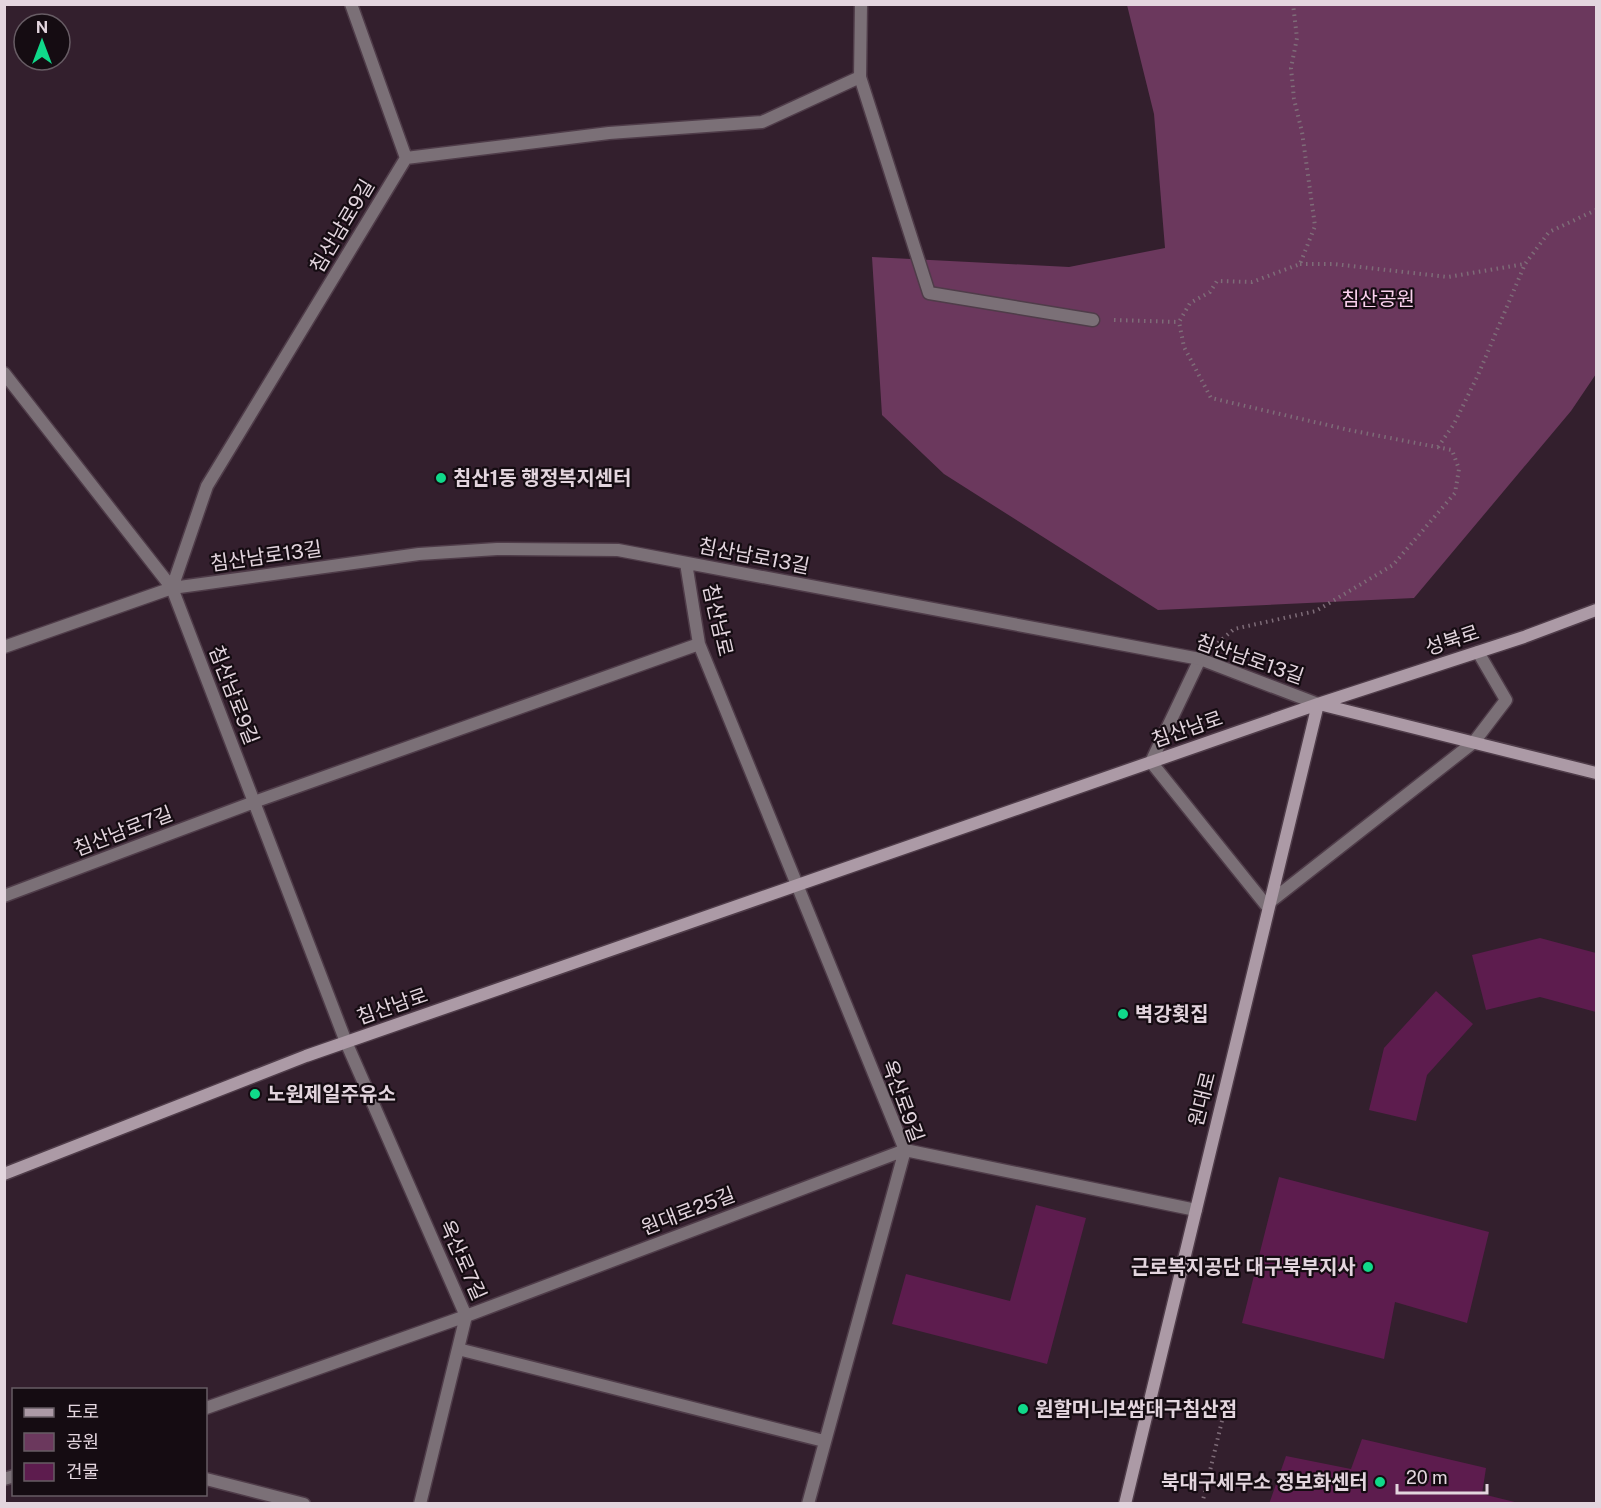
<svg xmlns="http://www.w3.org/2000/svg" width="1601" height="1508" viewBox="0 0 1601 1508" font-family="'Public Sans','Noto Sans KR',sans-serif">
	<rect width="100%" height="100%" fill="#331f2d"/>
	<path fill="#6b385d" d="M 1127,5 L 1596,5 L 1596,374 L 1571,411 L 1414,598 L 1158,610 L 944,474 L 882,415 L 872,257 L 1069,267 L 1165,248 L 1154,114 Z"/>
	<path fill="#5d1c4e" d="M 1540,938 L 1596,953 L 1596,1012 L 1540,997 L 1486,1010 L 1472,955 Z
		M 1436,991 L 1473,1024 L 1427,1075 L 1416,1121 L 1369,1110 L 1384,1048 Z
		M 1279,1177 L 1489,1232 L 1467,1323 L 1395,1302 L 1384,1359 L 1242,1323 Z
		M 1036,1205 L 1086,1218 L 1047,1364 L 892,1324 L 906,1274 L 1010,1301 Z
		M 1362,1439 L 1486,1468 L 1482,1494 L 1523,1504 L 1269,1504 L 1286,1456 L 1351,1469 Z"/>
	<g fill="none" stroke-linecap="round" stroke-linejoin="round">
		<defs>
			<path id="service" d="M 860,77 L 929,293 L 1093,320
				M 1200,659 L 1151,762 L 1266,905 L 1474,742 L 1506,700 L 1478,652"/>
			<path id="minor" d="M 351,4 L 406,158
				M 4,373 L 172,588
				M 686,563 L 699,644 L 905,1150 L 808,1504
				M 4,647 L 172,588 L 419,554 L 497,549 L 618,550 L 1200,659 L 1318,704
				M 4,896 L 254,802 L 699,644
				M 458,1349 L 824,1441
				M 206,1408 L 466,1316 L 905,1150 L 1196,1210
				M 4,1479 L 14,1476
				M 206,1479 L 304,1504
				M 420,1504 L 466,1316 L 346,1042 L 172,588 L 207,486 L 406,158 L 609,133 L 762,122 L 860,77 L 861,4"/>
			<path id="secondary" d="M 1319,704 L 1596,773
				M 4,1174 L 306,1056 L 1318,704 L 1524,637 L 1596,610
				M 1125,1504 L 1318,704"/>
		</defs>
		<use href="#service" stroke="#4f3c49" stroke-width="15"/>
		<use href="#minor" stroke="#4f3c49" stroke-width="15"/>
		<use href="#secondary" stroke="#4f3c49" stroke-width="15"/>
		<path stroke="#7e6c78" stroke-width="4" stroke-dasharray="1.5 4.5" stroke-linecap="butt" d="M 1300,264 L 1334,264 L 1448,277 L 1524,264
			M 1114,320 L 1179,322
			M 1438,447 L 1454,424 L 1478,375 L 1525,264 L 1549,232 L 1596,210
			M 1218,643 L 1234,629 L 1316,611 L 1393,565 L 1455,493 L 1459,469 L 1452,450 L 1349,430 L 1211,398 L 1184,347 L 1179,322 L 1190,303 L 1210,292 L 1217,281 L 1252,282 L 1300,264 L 1315,226 L 1302,132 L 1294,99 L 1291,68 L 1297,38 L 1293,4
			M 1202,1504 L 1227,1400"/>
		<use href="#service" stroke="#7b7077" stroke-width="12"/>
		<use href="#minor" stroke="#7b7077" stroke-width="12"/>
		<use href="#secondary" stroke="#ac9aa6" stroke-width="12"/>
	</g>
	<g fill="#10d98a" stroke="#150c12" stroke-width="2">
		<circle cx="441" cy="478" r="6"/>
		<circle cx="1123" cy="1014" r="6"/>
		<circle cx="255" cy="1094" r="6"/>
		<circle cx="1368" cy="1267" r="6"/>
		<circle cx="1023" cy="1409" r="6"/>
		<circle cx="1380" cy="1482" r="6"/>
	</g>
	<g text-anchor="middle" stroke-width="4.5" stroke-linejoin="round" paint-order="stroke">
		<g font-size="20" fill="#e3d5de" stroke="#150c12">
			<text transform="translate(342 226) rotate(-59)" y="7">침산남로9길</text>
			<text transform="translate(266 556) rotate(-8)" y="7">침산남로13길</text>
			<text transform="translate(754 556) rotate(11)" y="7">침산남로13길</text>
			<text transform="translate(718 620) rotate(77)" y="7">침산남로</text>
			<text transform="translate(1452 640) rotate(-18)" y="7">성북로</text>
			<text transform="translate(1250 659) rotate(19)" y="7">침산남로13길</text>
			<text transform="translate(234 695) rotate(69)" y="7">침산남로9길</text>
			<text transform="translate(1187 729) rotate(-19)" y="7">침산남로</text>
			<text transform="translate(123 831) rotate(-21)" y="7">침산남로7길</text>
			<text transform="translate(392 1006) rotate(-19)" y="7">침산남로</text>
			<text transform="translate(1202 1099) rotate(-76)" y="7">원대로</text>
			<text transform="translate(903 1101) rotate(70)" y="7">옥산로9길</text>
			<text transform="translate(688 1211) rotate(-21)" y="7">원대로25길</text>
			<text transform="translate(463 1260) rotate(66)" y="7">옥산로7길</text>
		</g>
		<g font-size="20" fill="#fad1ed" stroke="#150c12">
			<text x="1378" y="306">침산공원</text>
		</g>
		<g font-size="20" font-weight="bold" fill="#e3d5de" stroke="#150c12" text-anchor="start">
			<text x="453" y="485">침산1동 행정복지센터</text>
			<text x="1135" y="1021">벽강횟집</text>
			<text x="267" y="1101">노원제일주유소</text>
			<text x="1356" y="1274" text-anchor="end">근로복지공단 대구북부지사</text>
			<text x="1035" y="1416">원할머니보쌈대구침산점</text>
			<text x="1368" y="1489" text-anchor="end">북대구세무소 정보화센터</text>
		</g>
	</g>
	<rect width="1601" height="1508" fill="none" stroke="#e3d5de" stroke-width="12"/>
	<rect x="12" y="1388" width="195" height="108" fill="#150c12" stroke="#675c64" stroke-width="1.5"/>
	<rect x="24" y="1408" width="30" height="9" fill="#ac9aa6" stroke="#675c64" stroke-width="1.5"/>
	<text x="66" y="1418" font-size="18" fill="#e3d5de">도로</text>
	<rect x="24" y="1433" width="30" height="18" fill="#6b385d" stroke="#675c64" stroke-width="1.5"/>
	<text x="66" y="1448" font-size="18" fill="#e3d5de">공원</text>
	<rect x="24" y="1463" width="30" height="18" fill="#5d1c4e" stroke="#675c64" stroke-width="1.5"/>
	<text x="66" y="1478" font-size="18" fill="#e3d5de">건물</text>
	<g transform="translate(42 42)"><circle r="28" fill="#150c12" stroke="#675c64" stroke-width="1.5"/>
	<path d="M0-4.5L10 22L0 15L-10 22Z" fill="#10d98a"/>
	<text y="-9" font-size="16" font-weight="bold" text-anchor="middle" fill="#e3d5de">N</text>
	</g>
	<path d="M1397 1484v9h90v-9" fill="none" stroke="#e3d5de" stroke-width="3"/>
	<text x="1406" y="1484" font-size="18" fill="#e3d5de" stroke="#150c12" stroke-width="4.5" paint-order="stroke">20 m</text>
</svg>
